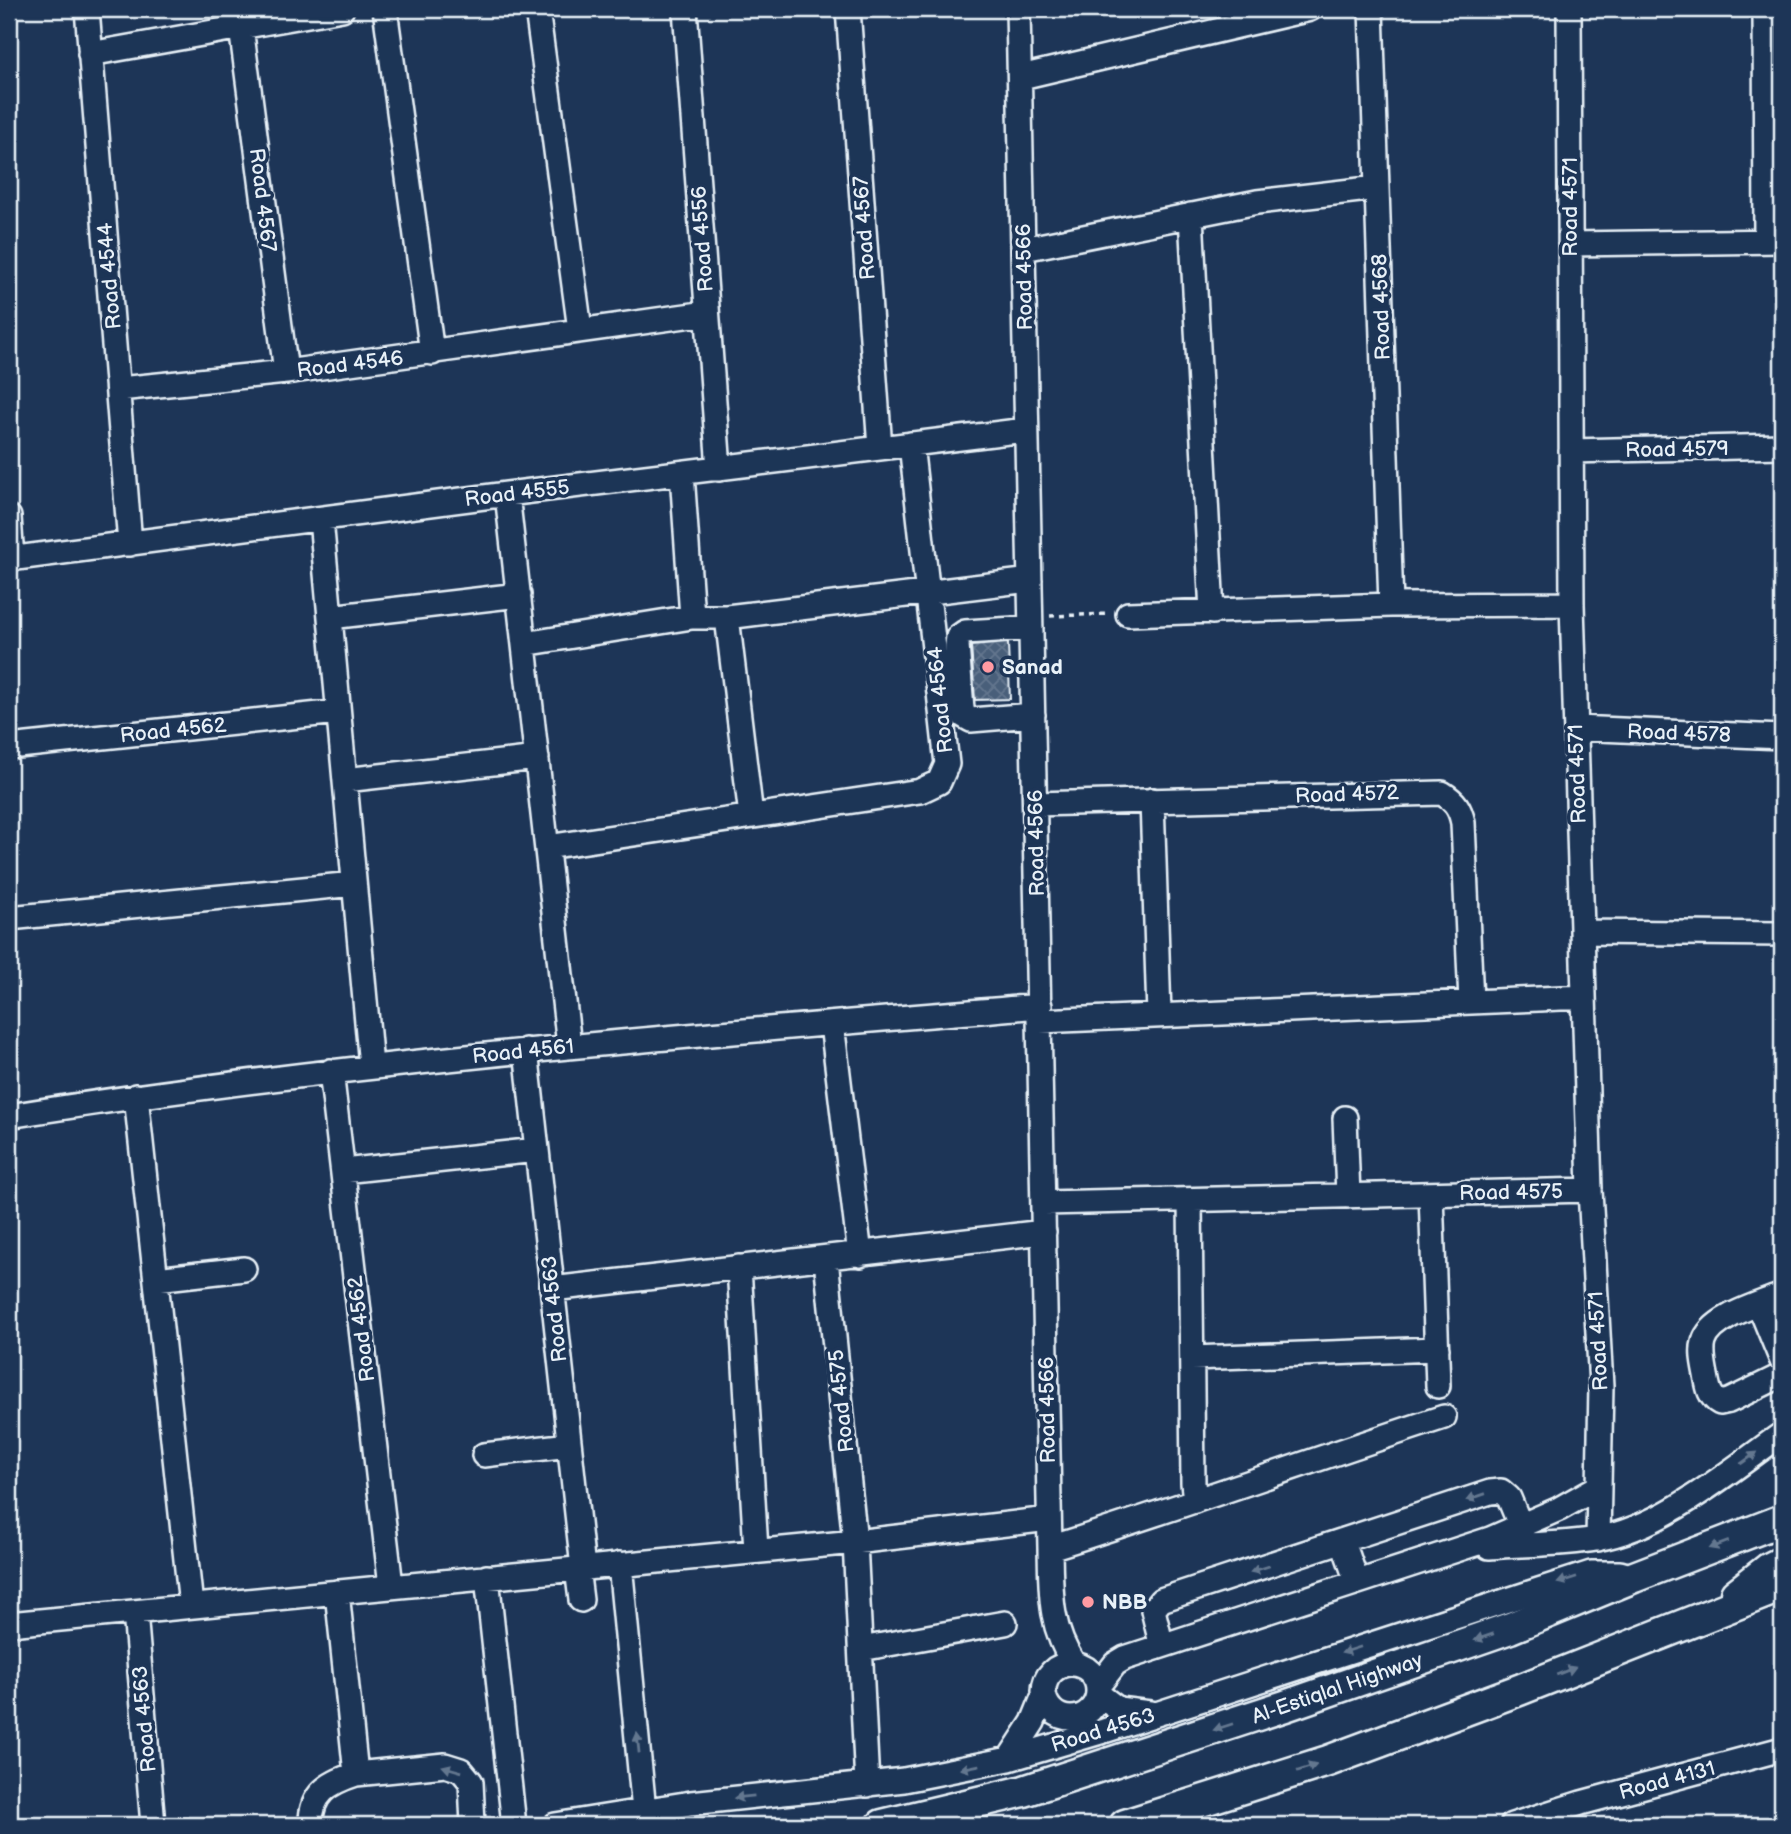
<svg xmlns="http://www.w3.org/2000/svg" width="1791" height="1834" viewBox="0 0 1791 1834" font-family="'Balsamiq Sans',sans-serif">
	<defs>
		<pattern id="building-cross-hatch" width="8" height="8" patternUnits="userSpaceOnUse" patternTransform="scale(1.75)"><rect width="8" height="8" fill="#495e7a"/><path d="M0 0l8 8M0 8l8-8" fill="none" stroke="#63768e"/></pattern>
	</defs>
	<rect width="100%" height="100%" fill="#1d3557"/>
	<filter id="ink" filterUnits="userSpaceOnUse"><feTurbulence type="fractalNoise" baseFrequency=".0143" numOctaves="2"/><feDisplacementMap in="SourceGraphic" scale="14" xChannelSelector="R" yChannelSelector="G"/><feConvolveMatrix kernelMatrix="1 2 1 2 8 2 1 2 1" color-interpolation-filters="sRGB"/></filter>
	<g filter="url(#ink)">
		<path fill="url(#building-cross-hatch)" stroke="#e8f1f8" stroke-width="2" d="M 1008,643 L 1010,699 L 975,700 L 971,646 Z"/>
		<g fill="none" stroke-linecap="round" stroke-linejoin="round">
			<defs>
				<path id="minor" d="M 87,9 L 130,544
					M 385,9 L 432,353
					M 537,9 L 580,330
					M 685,9 L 719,469
					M 848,9 L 880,448
					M 1018,9 L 1050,1548 C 1051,1592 1049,1626 1074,1664
					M 1371,9 L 1391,605
					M 1569,9 L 1572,604 L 1590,1190 L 1601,1386 L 1598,1539
					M 1765,9 L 1766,241
					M 241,27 L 286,372
					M 90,54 L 342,9
					M 1021,77 L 1310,9
					M 1191,215 L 1212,612
					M 1570,244 L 1782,241
					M 1024,249 L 1257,202 L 1377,188
					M 119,389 L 286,372 L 707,313
					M 1571,451 L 1782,446
					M 682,473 L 692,617
					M 507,494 L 569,1046
					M 9,517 L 12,558
					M 321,519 L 371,1066
					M 9,559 L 507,494 L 1026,430
					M 1128,614 L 1391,605 L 1572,604
					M 330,617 L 519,595
					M 727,617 L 751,816
					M 1031,628 L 965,632 L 958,637 L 957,645 L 962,709 L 964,716 L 971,720 L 1033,715
					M 524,644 L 692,617 L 727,617 L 1030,580
					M 1576,728 L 1782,737
					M 9,747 L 338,712
					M 345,780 L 537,758
					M 1152,800 L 1159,1015
					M 1035,804 L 1442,793 C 1455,801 1460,808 1463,823 L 1471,1002
					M 547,847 L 920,791 L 939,782 L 947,764 L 911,444
					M 9,918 L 354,884
					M 1582,932 L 1782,934
					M 1040,1021 L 1584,997
					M 832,1024 L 860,1255
					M 526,1050 L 583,1568
					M 331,1071 L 391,1586
					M 136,1096 L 191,1606
					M 9,1116 C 351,1061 695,1035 1040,1006
					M 1345,1118 L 1348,1196
					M 343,1171 L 536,1150
					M 1431,1194 L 1438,1386
					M 1190,1200 L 1193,1483 L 1195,1501
					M 1044,1203 L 1590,1190
					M 826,1259 L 855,1542 L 867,1785
					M 739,1267 L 756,1550
					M 156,1279 L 244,1269
					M 552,1289 L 1044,1232
					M 1782,1295 C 1760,1304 1711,1317 1704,1342 C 1701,1352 1704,1364 1706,1375 C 1708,1386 1709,1397 1720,1403 L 1729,1401 L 1782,1375
					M 1759,1305 L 1782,1361
					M 1192,1358 L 1437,1349
					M 484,1455 L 569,1445
					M 1343,1542 L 1357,1582
					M 1489,1547 C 1525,1544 1561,1545 1596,1539 C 1663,1528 1728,1472 1782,1434
					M 1050,1548 C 1182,1507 1312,1460 1444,1417
					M 620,1564 L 644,1811
					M 577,1568 L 581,1600
					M 487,1577 L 514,1825
					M 337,1592 L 356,1774
					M 135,1612 L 153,1825
					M 9,1624 L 855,1542 L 1049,1519
					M 1161,1643 L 1153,1610 L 1161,1600 L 1490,1492 L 1501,1491 L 1509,1498 L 1521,1527
					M 861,1649 L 1005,1623
					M1044 1691a27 27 0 1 1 54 0a27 27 0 1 1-54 0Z
					M 1098,1686 L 1115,1664 L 1125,1658 L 1490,1539 L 1559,1509 L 1598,1487
					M 1098,1694 L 1118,1709 L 1150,1713
					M 1009,1759 L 1033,1722 L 1044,1695
					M 311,1825 C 310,1794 328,1783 356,1774 L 445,1765 L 461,1770 L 471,1782 L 473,1825
					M 555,1825 L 691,1803 L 904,1780 L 1009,1759 L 1104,1731 L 1591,1573 L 1620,1573 L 1634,1577
					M 1512,1825 L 1581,1803 L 1782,1749"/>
				<path id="major" d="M 1736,1594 L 1768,1569 L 1782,1562
					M 882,1825 L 1024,1791 L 1285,1706 L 1510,1628 L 1634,1577 L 1782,1520
					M 1125,1825 L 1328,1761 L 1519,1690 L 1782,1586"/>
			</defs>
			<use href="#minor" stroke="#e8f1f8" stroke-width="28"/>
			<use href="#major" stroke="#e8f1f8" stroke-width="35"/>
			<path stroke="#e8f1f8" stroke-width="3.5" stroke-dasharray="5 5" stroke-linecap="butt" d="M 1050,616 L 1109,614"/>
			<use href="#minor" stroke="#1d3557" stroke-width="23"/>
			<use href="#major" stroke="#1d3557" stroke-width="30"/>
		</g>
		<defs><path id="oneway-solid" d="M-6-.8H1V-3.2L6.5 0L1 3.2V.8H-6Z" transform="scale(1.75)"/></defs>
		<g fill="#64778f">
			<use href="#oneway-solid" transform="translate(1749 1458) rotate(-35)"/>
			<use href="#oneway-solid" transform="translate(1476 1497) rotate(161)"/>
			<use href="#oneway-solid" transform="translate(1719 1545) rotate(159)"/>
			<use href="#oneway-solid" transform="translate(1260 1569) rotate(162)"/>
			<use href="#oneway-solid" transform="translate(1567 1580) rotate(162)"/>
			<use href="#oneway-solid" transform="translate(1484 1637) rotate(161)"/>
			<use href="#oneway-solid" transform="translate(1351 1650) rotate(162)"/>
			<use href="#oneway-solid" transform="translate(1566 1671) rotate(-22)"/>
			<use href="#oneway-solid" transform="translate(1223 1727) rotate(162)"/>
			<use href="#oneway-solid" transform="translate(638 1743) rotate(-96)"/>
			<use href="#oneway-solid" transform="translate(970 1767) rotate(168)"/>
			<use href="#oneway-solid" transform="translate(1307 1768) rotate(-18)"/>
			<use href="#oneway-solid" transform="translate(452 1769) rotate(-164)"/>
			<use href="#oneway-solid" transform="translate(744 1797) rotate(174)"/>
		</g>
	</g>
	<g fill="#ff9aa2" stroke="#1d3557" stroke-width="2.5">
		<circle cx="988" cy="667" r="7"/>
		<circle cx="1088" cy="1602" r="7"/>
	</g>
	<g text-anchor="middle" stroke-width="7" stroke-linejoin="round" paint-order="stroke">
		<g font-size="21" fill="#e8f1f8" stroke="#1d3557">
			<text transform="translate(263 200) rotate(83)" y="7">Road 4567</text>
			<text transform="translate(1570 207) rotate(-90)" y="7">Road 4571</text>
			<text transform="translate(864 228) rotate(-94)" y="7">Road 4567</text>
			<text transform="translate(702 239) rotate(-94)" y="7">Road 4556</text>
			<text transform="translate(109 276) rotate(-95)" y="7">Road 4544</text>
			<text transform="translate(1024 277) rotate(-91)" y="7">Road 4566</text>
			<text transform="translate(1381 307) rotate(-92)" y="7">Road 4568</text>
			<text transform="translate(350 364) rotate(-7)" y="7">Road 4546</text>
			<text transform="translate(1677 449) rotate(-1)" y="7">Road 4579</text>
			<text transform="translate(517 493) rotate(-7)" y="7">Road 4555</text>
			<text transform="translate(940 700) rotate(-96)" y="7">Road 4564</text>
			<text transform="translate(173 730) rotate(-6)" y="7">Road 4562</text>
			<text transform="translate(1679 733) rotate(2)" y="7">Road 4578</text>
			<text transform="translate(1577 774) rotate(-92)" y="7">Road 4571</text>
			<text transform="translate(1347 794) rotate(-2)" y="7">Road 4572</text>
			<text transform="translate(1036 843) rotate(-91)" y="7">Road 4566</text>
			<text transform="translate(523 1051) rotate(-6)" y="7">Road 4561</text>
			<text transform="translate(1511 1192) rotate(-1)" y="7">Road 4575</text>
			<text transform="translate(554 1309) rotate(-96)" y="7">Road 4563</text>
			<text transform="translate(361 1329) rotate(-97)" y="7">Road 4562</text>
			<text transform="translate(1598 1341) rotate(-93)" y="7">Road 4571</text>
			<text transform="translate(841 1401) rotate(-96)" y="7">Road 4575</text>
			<text transform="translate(1047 1410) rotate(-91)" y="7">Road 4566</text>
			<text transform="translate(1337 1688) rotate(-19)" y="7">Al-Estiqlal Highway</text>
			<text transform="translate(144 1719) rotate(-95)" y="7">Road 4563</text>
			<text transform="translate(1103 1730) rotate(-17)" y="7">Road 4563</text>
			<text transform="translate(1667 1780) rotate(-15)" y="7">Road 4131</text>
		</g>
		<g font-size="21" font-weight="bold" fill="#e8f1f8" stroke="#1d3557" text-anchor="start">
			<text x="1002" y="674">Sanad</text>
			<text x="1102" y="1609">NBB</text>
		</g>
	</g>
	<rect width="1791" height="1834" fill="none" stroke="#1d3557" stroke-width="35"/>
	<rect x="18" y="18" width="1756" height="1799" fill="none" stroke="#e8f1f8" stroke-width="2.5" filter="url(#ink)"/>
</svg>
